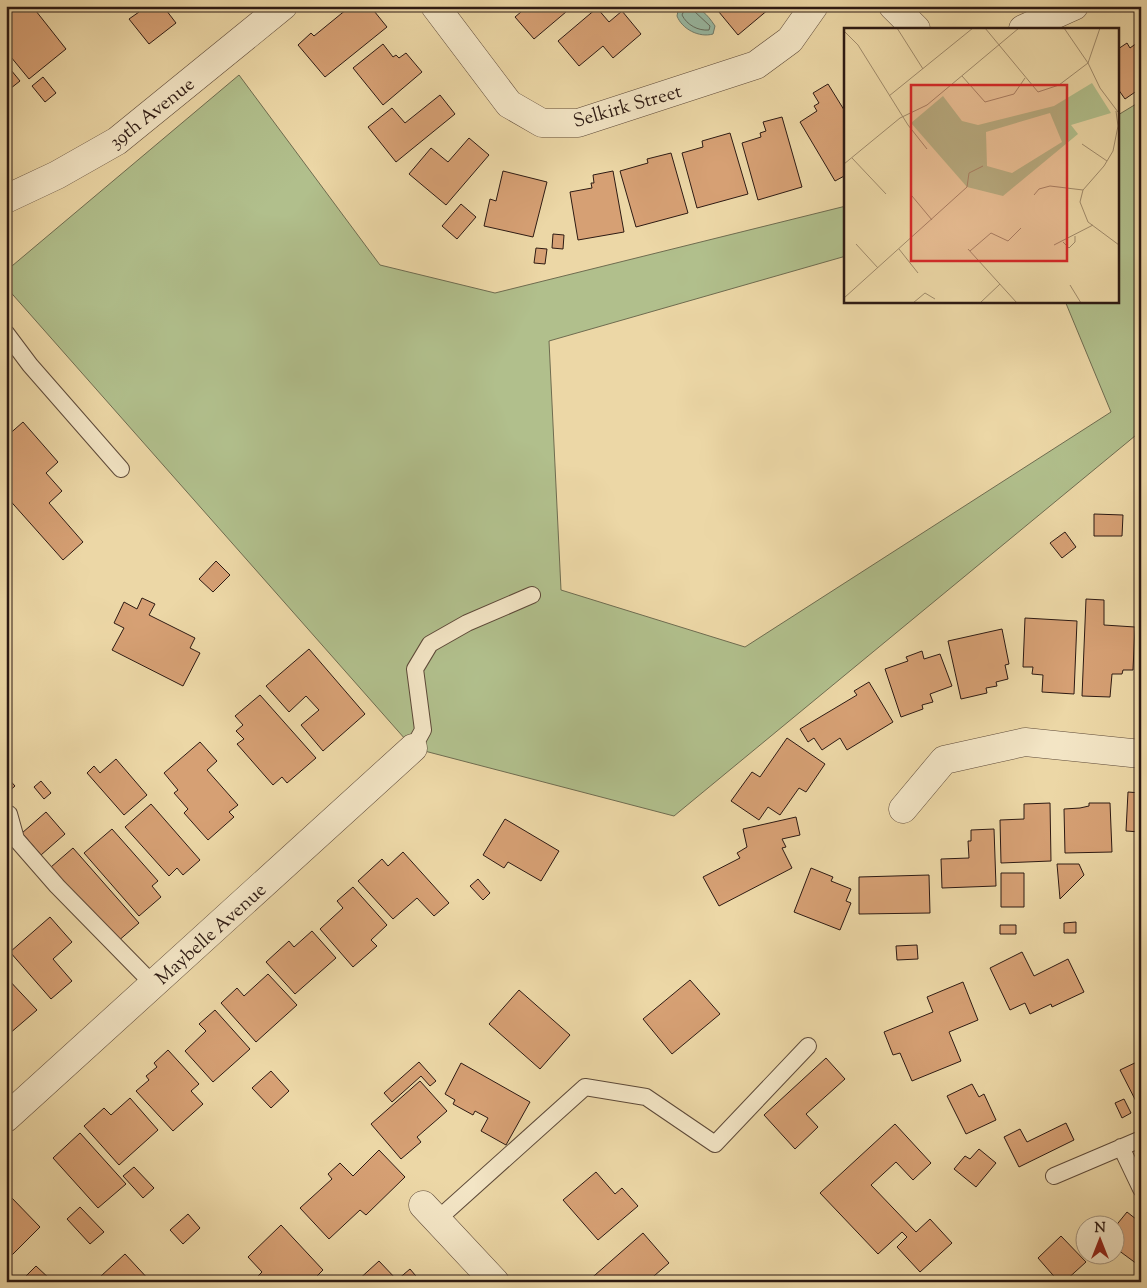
<svg xmlns="http://www.w3.org/2000/svg" width="1147" height="1288" viewBox="0 0 1147 1288" font-family="'Sorts Mill Goudy',serif">
	<rect width="100%" height="100%" fill="#ecd7a6"/>
	<filter id="stains"><feTurbulence type="fractalNoise" baseFrequency=".004" numOctaves="4"/><feColorMatrix values="0 0 0 0 .2 0 0 0 0 .09 0 0 0 0 .02 0 0 0 .5 -.17"/></filter>
	<radialGradient id="worn" r=".72"><stop offset=".6" stop-color="#630" stop-opacity="0"/><stop offset="1" stop-color="#630" stop-opacity=".3"/></radialGradient>
	<path fill="#b1bf8c" stroke="#6f6c50" d="M 239,75 L 380,265 L 495,293 L 846,206 L 846,256 L 549,341 L 561,590 L 745,647 L 1111,412 L 1065,301 L 1118,301 L 1118,115 L 1141,101 L 1141,431 L 674,816 L 413,748 L 6,287 L 6,271 Z"/>
	<path fill="#99baa4" stroke="#6e7a6a" d="M 685,6 C 700,6 707,14 715,26 L 713,34 C 699,38 682,29 677,16 L 678,11 Z"/>
	<g fill="none" stroke-linecap="round" stroke-linejoin="round">
		<path stroke="#636a5c" stroke-width="1" d="M 686,6 L 682,15 C 687,25 698,31 709,30 L 710,26 L 694,11 L 693,6"/>
	</g>
	<path fill="#d6a074" stroke="#2d1a13" d="M 12,6 L 32,6 L 66,49 L 29,79 L 6,51 L 6,17 L 9,15 L 6,11 Z
		M 135,6 L 163,6 L 176,23 L 149,44 L 129,19 L 139,12 Z
		M 345,6 L 370,6 L 387,27 L 325,77 L 298,45 L 311,33 L 314,36 L 347,9 Z
		M 528,6 L 573,6 L 534,39 L 515,17 Z
		M 714,6 L 766,6 L 769,9 L 738,35 Z
		M 597,8 L 609,22 L 622,11 L 641,34 L 613,58 L 603,46 L 579,66 L 558,41 Z
		M 1141,40 L 1141,88 L 1125,99 L 1118,89 L 1118,49 L 1127,43 L 1130,48 Z
		M 383,44 L 393,57 L 396,55 L 399,58 L 406,53 L 422,72 L 383,105 L 353,68 Z
		M 6,64 L 20,81 L 6,92 Z
		M 43,77 L 56,93 L 45,102 L 32,86 Z
		M 828,84 L 846,113 L 846,175 L 835,181 L 800,122 L 817,111 L 814,106 L 819,103 L 813,93 Z
		M 440,95 L 455,114 L 396,162 L 368,127 L 392,108 L 405,123 Z
		M 782,117 L 802,187 L 758,200 L 742,143 L 761,137 L 760,133 L 766,131 L 763,122 Z
		M 730,133 L 748,194 L 697,208 L 682,153 L 703,147 L 702,141 Z
		M 469,138 L 489,155 L 446,205 L 409,174 L 431,148 L 448,162 Z
		M 671,153 L 688,213 L 636,227 L 620,171 L 648,163 L 647,159 Z
		M 503,171 L 547,182 L 533,237 L 484,226 L 490,199 L 496,201 Z
		M 613,171 L 624,232 L 578,240 L 570,192 L 592,188 L 591,183 L 594,183 L 593,175 Z
		M 461,204 L 476,217 L 457,239 L 442,226 Z
		M 553,234 L 564,235 L 563,249 L 552,248 Z
		M 536,248 L 547,249 L 545,264 L 534,263 Z
		M 23,422 L 58,462 L 46,473 L 62,491 L 49,503 L 83,542 L 63,560 L 6,496 L 6,437 Z
		M 1094,514 L 1123,515 L 1122,536 L 1094,536 Z
		M 1065,532 L 1076,547 L 1062,558 L 1050,543 Z
		M 216,561 L 230,575 L 213,592 L 199,579 Z
		M 142,598 L 155,604 L 149,615 L 195,638 L 190,648 L 200,653 L 183,686 L 112,650 L 124,628 L 114,623 L 124,602 L 137,609 Z
		M 1086,599 L 1104,600 L 1104,625 L 1135,627 L 1133,670 L 1123,670 L 1122,674 L 1112,674 L 1110,697 L 1082,696 Z
		M 1025,618 L 1077,621 L 1074,694 L 1042,692 L 1043,675 L 1032,674 L 1033,667 L 1023,667 Z
		M 1002,629 L 1009,664 L 1005,665 L 1008,679 L 996,682 L 997,686 L 986,688 L 987,693 L 961,699 L 948,641 Z
		M 309,649 L 365,714 L 323,751 L 301,725 L 319,710 L 306,696 L 289,712 L 266,686 Z
		M 922,651 L 924,659 L 940,654 L 952,686 L 930,694 L 933,702 L 922,705 L 923,709 L 901,717 L 885,669 L 908,661 L 906,657 Z
		M 869,682 L 893,722 L 847,750 L 840,738 L 822,750 L 814,738 L 808,742 L 800,729 L 857,695 L 854,691 Z
		M 260,695 L 316,758 L 287,783 L 282,777 L 273,785 L 237,744 L 244,739 L 236,731 L 243,725 L 235,716 Z
		M 787,738 L 825,764 L 806,792 L 799,788 L 780,815 L 768,807 L 759,820 L 731,801 L 752,772 L 760,777 Z
		M 200,742 L 217,761 L 207,770 L 238,805 L 229,812 L 234,817 L 208,840 L 184,813 L 188,809 L 174,793 L 178,790 L 164,773 Z
		M 116,759 L 147,795 L 124,815 L 87,773 L 94,766 L 100,773 Z
		M 6,776 L 15,786 L 6,794 Z
		M 41,781 L 51,793 L 44,799 L 34,787 Z
		M 1128,792 L 1141,793 L 1141,832 L 1126,831 Z
		M 1050,803 L 1051,861 L 1001,863 L 1000,820 L 1024,819 L 1024,804 Z
		M 1089,803 L 1110,803 L 1112,852 L 1065,853 L 1064,809 L 1080,808 L 1089,806 Z
		M 151,804 L 200,860 L 183,875 L 177,868 L 169,876 L 125,827 Z
		M 46,812 L 65,834 L 41,855 L 22,833 Z
		M 796,817 L 800,835 L 782,839 L 786,847 L 782,848 L 792,868 L 719,906 L 703,877 L 740,858 L 737,853 L 747,847 L 743,829 Z
		M 505,819 L 559,851 L 541,881 L 508,862 L 504,868 L 483,855 Z
		M 112,829 L 158,881 L 152,886 L 161,897 L 139,916 L 84,853 Z
		M 994,829 L 996,886 L 942,888 L 941,859 L 969,858 L 968,841 L 971,841 L 971,830 Z
		M 73,848 L 139,923 L 117,942 L 51,867 Z
		M 403,852 L 449,903 L 434,916 L 417,898 L 393,919 L 358,881 L 382,859 L 388,866 Z
		M 1057,864 L 1079,864 L 1084,875 L 1060,899 Z
		M 811,868 L 833,877 L 831,881 L 851,889 L 846,901 L 851,903 L 840,930 L 794,912 Z
		M 1001,873 L 1024,873 L 1024,907 L 1001,907 Z
		M 929,875 L 930,913 L 859,914 L 859,877 Z
		M 478,879 L 490,893 L 483,900 L 470,886 Z
		M 353,887 L 387,925 L 371,940 L 377,946 L 353,967 L 320,929 L 343,908 L 337,901 Z
		M 50,917 L 72,942 L 53,959 L 72,981 L 51,999 L 10,952 Z
		M 1076,922 L 1076,933 L 1064,933 L 1064,923 Z
		M 1000,925 L 1016,925 L 1016,934 L 1000,934 Z
		M 312,931 L 336,958 L 295,994 L 266,962 L 289,941 L 294,947 Z
		M 917,945 L 918,959 L 897,960 L 896,946 Z
		M 1022,952 L 1034,976 L 1068,959 L 1084,992 L 1052,1007 L 1051,1004 L 1030,1014 L 1025,1003 L 1010,1010 L 990,968 Z
		M 268,974 L 297,1005 L 256,1042 L 221,1003 L 237,988 L 244,996 Z
		M 6,977 L 37,1010 L 9,1034 L 6,1031 Z
		M 690,980 L 720,1014 L 672,1054 L 643,1019 Z
		M 963,982 L 978,1020 L 949,1032 L 961,1061 L 912,1081 L 900,1053 L 893,1055 L 884,1032 L 933,1012 L 927,997 Z
		M 519,990 L 570,1035 L 540,1069 L 489,1024 Z
		M 215,1010 L 250,1049 L 213,1082 L 185,1051 L 206,1031 L 199,1024 Z
		M 168,1050 L 199,1084 L 191,1091 L 203,1104 L 173,1131 L 136,1091 L 149,1080 L 146,1076 L 157,1067 L 154,1063 Z
		M 826,1058 L 845,1079 L 806,1114 L 818,1127 L 795,1149 L 764,1115 Z
		M 1141,1060 L 1141,1111 L 1120,1070 Z
		M 419,1062 L 436,1081 L 430,1086 L 421,1076 L 392,1102 L 384,1093 Z
		M 461,1063 L 530,1102 L 506,1145 L 481,1131 L 488,1118 L 475,1111 L 473,1115 L 453,1104 L 455,1100 L 445,1094 Z
		M 271,1071 L 289,1091 L 271,1108 L 252,1088 Z
		M 420,1081 L 447,1111 L 417,1137 L 421,1142 L 401,1159 L 371,1124 Z
		M 972,1084 L 979,1097 L 984,1094 L 996,1120 L 966,1134 L 947,1096 Z
		M 130,1098 L 158,1130 L 119,1165 L 84,1126 L 104,1108 L 111,1115 Z
		M 1124,1099 L 1131,1113 L 1122,1118 L 1115,1103 Z
		M 1066,1123 L 1074,1140 L 1019,1167 L 1004,1137 L 1020,1129 L 1027,1142 Z
		M 895,1124 L 931,1163 L 913,1180 L 896,1162 L 871,1185 L 916,1232 L 930,1219 L 952,1243 L 920,1272 L 897,1247 L 907,1237 L 902,1232 L 878,1254 L 820,1193 Z
		M 80,1133 L 126,1184 L 98,1208 L 53,1158 Z
		M 979,1149 L 996,1163 L 976,1187 L 954,1169 L 965,1156 L 970,1159 Z
		M 379,1150 L 405,1177 L 366,1215 L 360,1210 L 329,1239 L 300,1208 L 332,1179 L 328,1174 L 340,1163 L 353,1176 Z
		M 134,1167 L 154,1188 L 143,1198 L 123,1176 Z
		M 596,1172 L 615,1194 L 622,1188 L 638,1206 L 598,1240 L 563,1200 Z
		M 10,1196 L 40,1227 L 9,1258 L 6,1255 L 6,1200 Z
		M 80,1207 L 104,1232 L 90,1244 L 67,1219 Z
		M 1127,1212 L 1141,1223 L 1141,1259 L 1137,1264 L 1114,1247 L 1114,1228 Z
		M 188,1214 L 200,1228 L 183,1244 L 170,1230 Z
		M 281,1225 L 323,1270 L 311,1282 L 252,1282 L 262,1272 L 248,1257 Z
		M 643,1233 L 669,1263 L 647,1282 L 587,1282 Z
		M 1061,1236 L 1086,1262 L 1064,1282 L 1059,1282 L 1038,1258 Z
		M 125,1254 L 151,1282 L 106,1282 L 101,1276 Z
		M 379,1261 L 397,1280 L 410,1269 L 421,1282 L 356,1282 Z
		M 36,1266 L 52,1281 L 20,1282 Z"/>
	<g fill="none" stroke-linecap="round" stroke-linejoin="round">
		<defs>
			<path id="lane" d="M 6,333 L 30,365 L 121,469
				M 413,748 L 423,730 L 415,669 L 430,644 L 467,623 L 532,595
				M 9,814 L 16,839 L 57,886 L 154,985
				M 1121,1147 L 1141,1189
				M 1054,1176 L 1141,1139
				M 438,1219 L 585,1087 L 646,1097 L 715,1144 L 808,1046"/>
			<path id="street" d="M 435,6 L 509,104 L 542,123 L 578,123 L 756,65 L 790,40 L 814,6
				M 893,6 L 916,29
				M 1023,29 L 1074,6
				M 6,199 L 57,175 L 117,141 L 283,6
				M 903,809 L 944,760 L 1025,742 L 1141,754
				M 6,1118 L 413,748
				M 423,1205 L 495,1282"/>
		</defs>
		<use href="#lane" stroke="#5d4938" stroke-width="18"/>
		<use href="#street" stroke="#5d4938" stroke-width="29"/>
		<use href="#lane" stroke="#f3e5c5" stroke-width="16"/>
		<use href="#street" stroke="#f3e5c5" stroke-width="28"/>
	</g>
	<g text-anchor="middle" stroke-width="4.5" stroke-linejoin="round" paint-order="stroke">
		<g font-size="19" fill="#2d1a13" stroke="#f3e5c5">
			<text transform="translate(627 105) rotate(-16)" y="7">Selkirk Street</text>
			<text transform="translate(151 112) rotate(-38)" y="7">39th Avenue</text>
			<text transform="translate(210 933) rotate(-42)" y="7">Maybelle Avenue</text>
		</g>
	</g>
	<g transform="translate(844 28)">
		<rect width="275" height="275" fill="#ecd7a6"/>
		<path d="M 248,55 L 267,85 L 227,97 L 234,106 L 159,168 L 123,159 L 67,95 L 99,68 L 118,93 L 134,97 L 210,78 ZM 206,85 L 218,114 L 168,145 L 143,138 L 142,104 Z" fill="#b1bf8c" fill-rule="evenodd"/>
		<path fill="none" stroke="#a08b6b" stroke-width="1" d="M 53,0 L 79,41M 141,0 L 194,64 L 215,57 L 244,35 L 256,0M 220,0 L 244,35 L 256,60 L 274,84M 0,3 L 14,17 L 64,97 L 83,121M 118,48 L 141,74 L 170,66 L 181,50M 45,68 L 129,0M 272,83 L 274,98 L 269,123 L 260,138 L 239,162 L 236,174 L 244,194 L 275,217M 238,116 L 263,133M 8,130 L 42,166M 0,136 L 56,90 L 83,77 L 175,0M 190,167 L 195,161 L 206,158 L 239,162M 68,168 L 88,192M 219,214 L 225,220 L 231,214 L 231,208M 12,216 L 34,240M 210,217 L 249,197M 55,221 L 74,245M 124,221 L 173,275M 126,223 L 147,205 L 164,213 L 177,200M 226,257 L 237,275M 0,270 L 123,159 L 125,145 L 139,138M 69,275 L 81,265 L 91,271M 136,275 L 156,256"/>
		<path fill="#d62828" fill-opacity="0.15" stroke="#d62828" stroke-width="2.5" d="M 67,57 L 223,57 L 223,233 L 67,233 Z"/>
		<rect width="275" height="275" fill="none" stroke="#2d1a13" stroke-width="2.5"/>
	</g>
	<rect width="1147" height="1288" fill="none" stroke="#ecd7a6" stroke-width="25"/>
	<rect x="8" y="8" width="1132" height="1273" fill="none" stroke="#2d1a13" stroke-width="2.5"/>
	<rect x="12" y="12" width="1122" height="1263" fill="none" stroke="#2d1a13"/>
	<g transform="translate(1100 1240)"><circle r="24" fill="#f3e5c5" stroke="#a4947e"/>
	<path d="M0-4L9 19L0 12L-9 19Z" fill="#8f2418"/>
	<text y="-8" font-size="14" font-weight="bold" text-anchor="middle" fill="#2d1a13">N</text>
	</g>
	<rect width="100%" height="100%" filter="url(#stains)"/>
	<rect width="100%" height="100%" fill="url(#worn)"/>
</svg>
